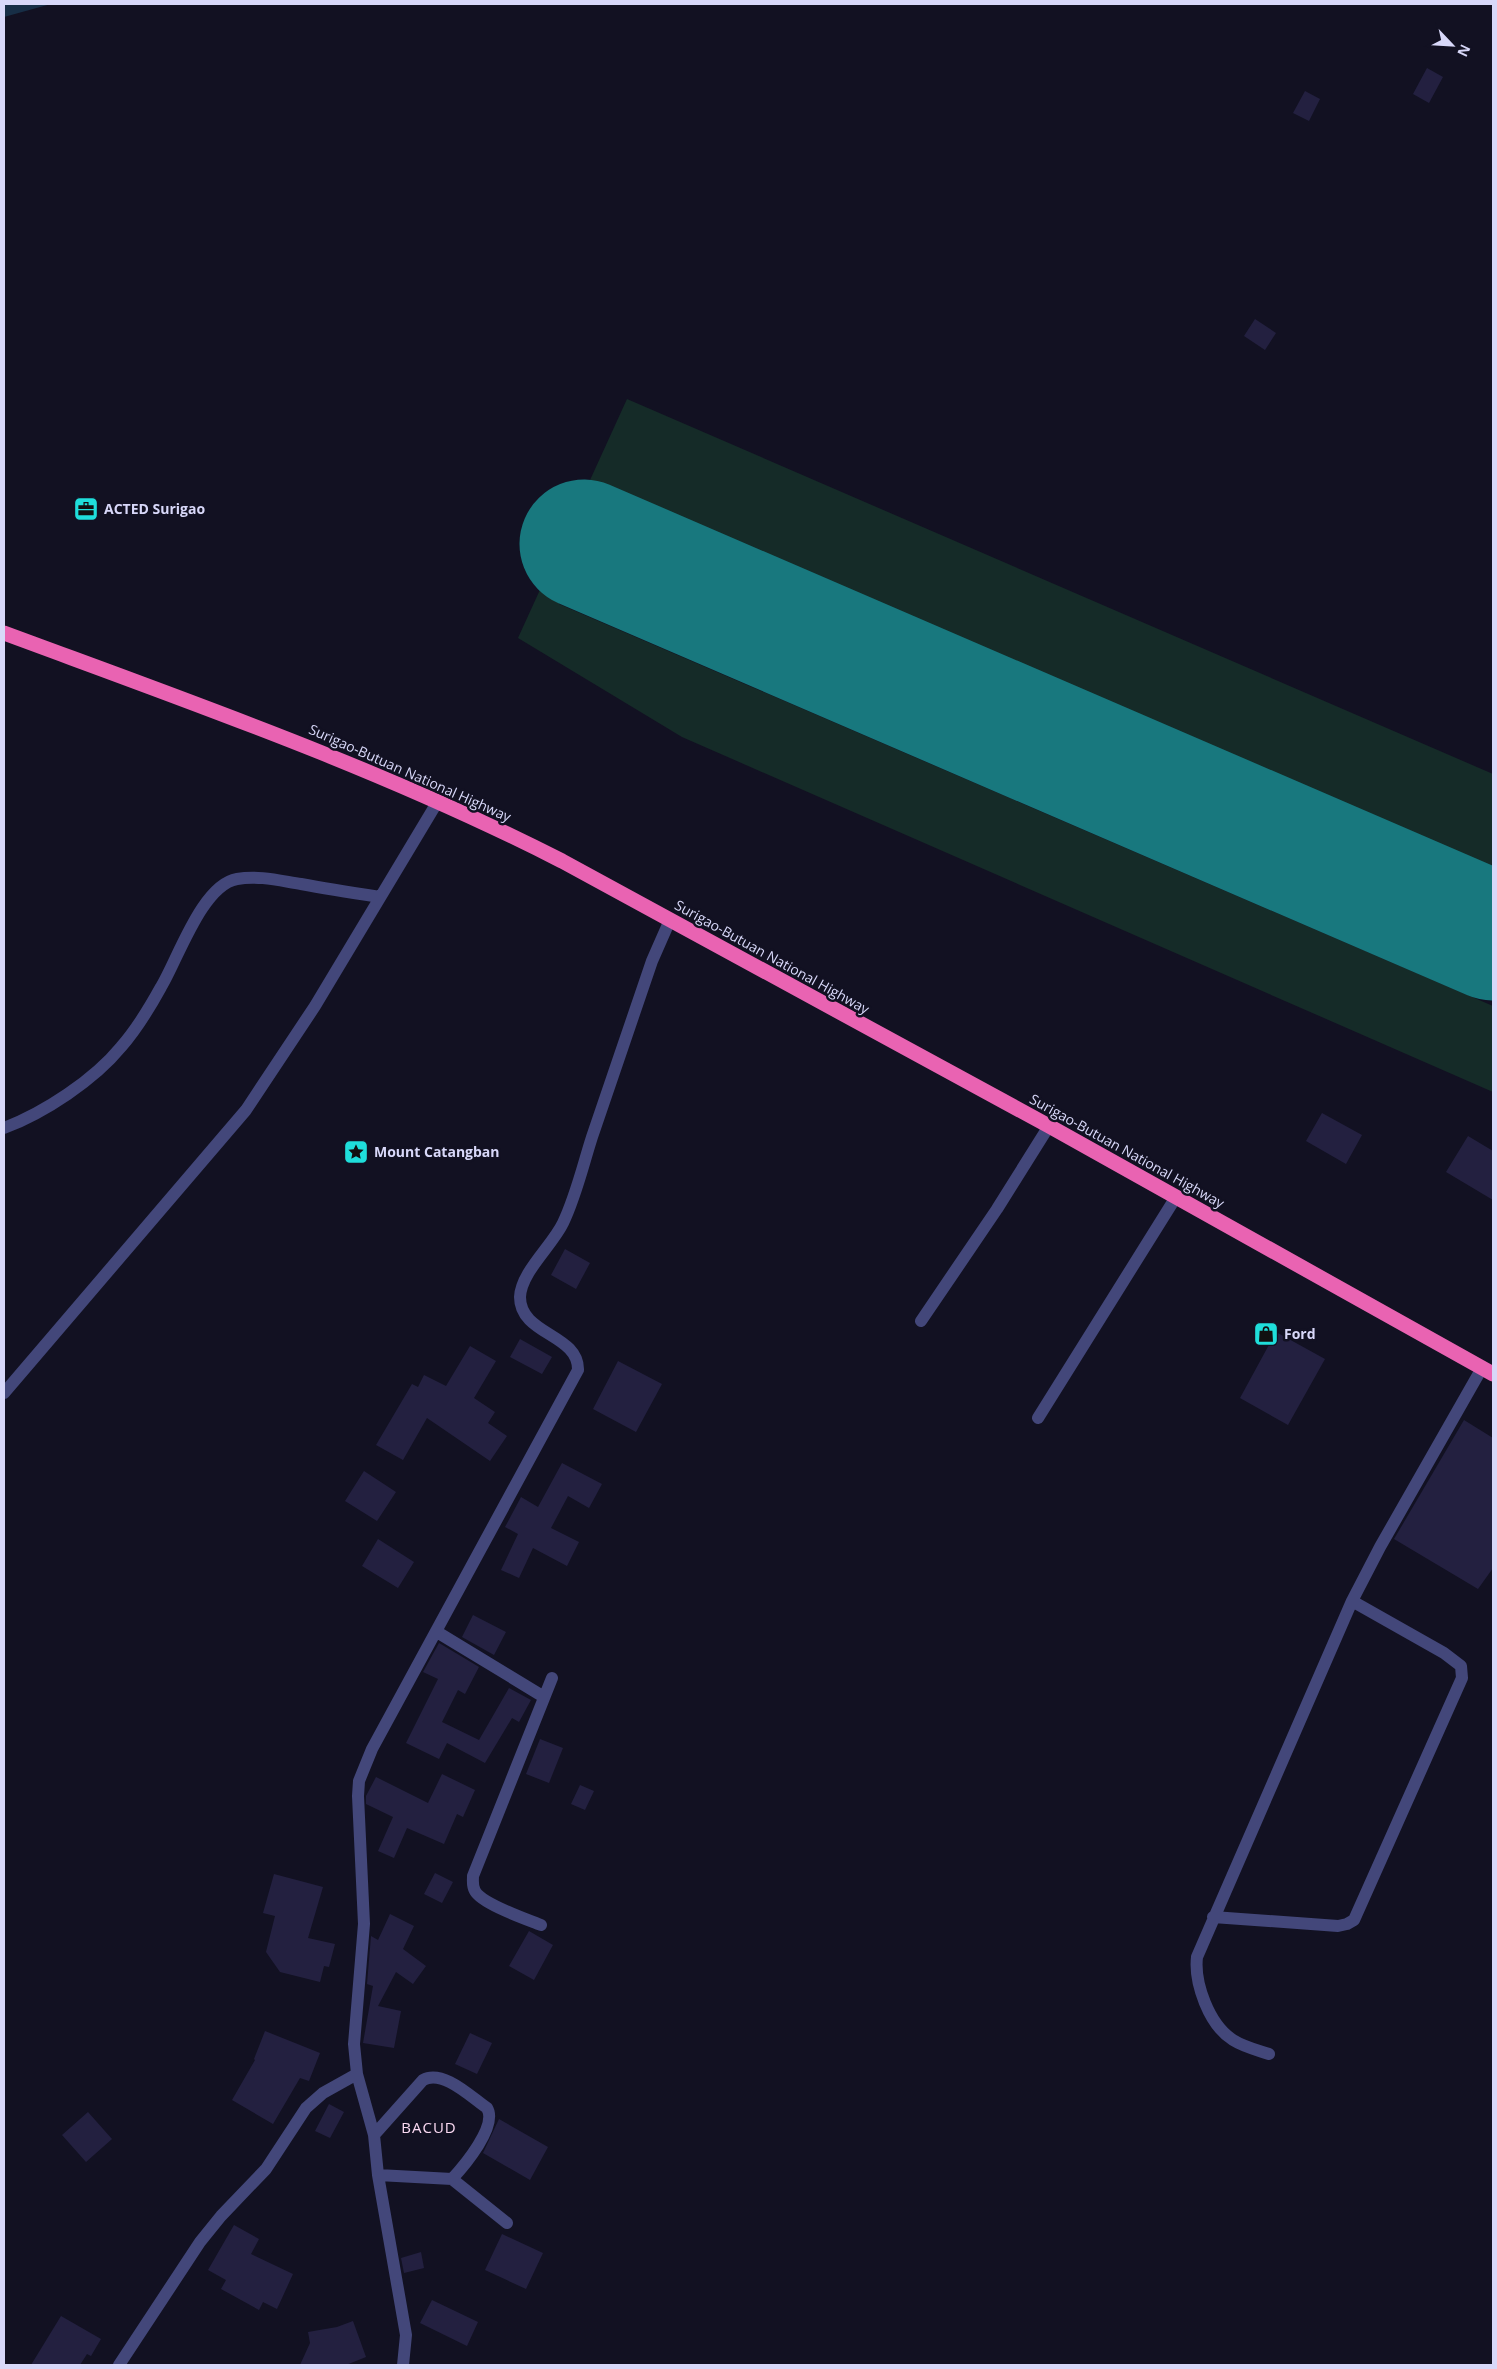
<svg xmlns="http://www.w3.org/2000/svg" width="1497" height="2369" viewBox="0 0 1497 2369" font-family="'Open Sans',sans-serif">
	<rect width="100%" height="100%" fill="#121122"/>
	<path fill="#152b28" d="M 627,399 L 1493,774 L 1493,867 L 609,487 L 559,604 L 1493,1006 L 1493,1092 L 682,737 L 518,638 Z"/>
	<path fill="#172e46" d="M 4,4 L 51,4 L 4,17 Z"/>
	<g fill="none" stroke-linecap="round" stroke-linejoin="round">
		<path stroke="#18787e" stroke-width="129" d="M 584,544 L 1493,936"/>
	</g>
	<path fill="#232040" d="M 1427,68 L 1443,77 L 1429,103 L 1413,94 Z
		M 1305,91 L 1320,99 L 1309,121 L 1293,113 Z
		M 1255,319 L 1276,333 L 1265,350 L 1244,336 Z
		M 1322,1113 L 1362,1135 L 1346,1164 L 1306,1141 Z
		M 1468,1136 L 1493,1151 L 1493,1200 L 1446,1172 Z
		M 565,1249 L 590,1263 L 576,1289 L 551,1275 Z
		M 1276,1332 L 1325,1359 L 1288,1425 L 1240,1398 Z
		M 520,1339 L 552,1357 L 542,1374 L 510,1357 Z
		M 470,1346 L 496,1361 L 474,1398 L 495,1412 L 488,1423 L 507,1436 L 490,1461 L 427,1418 L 403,1460 L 376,1445 L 412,1384 L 418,1387 L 424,1375 L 446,1386 Z
		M 618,1361 L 662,1384 L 636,1432 L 593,1409 Z
		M 1464,1420 L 1493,1438 L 1493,1568 L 1478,1589 L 1394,1539 Z
		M 562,1463 L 602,1484 L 589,1508 L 568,1496 L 551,1528 L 579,1542 L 567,1566 L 533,1548 L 519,1578 L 501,1570 L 518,1534 L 505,1527 L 521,1497 L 538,1507 Z
		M 364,1471 L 396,1492 L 377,1521 L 345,1501 Z
		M 378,1539 L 414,1562 L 398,1588 L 362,1566 Z
		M 473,1615 L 506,1632 L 494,1655 L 462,1637 Z
		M 439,1643 L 479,1667 L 465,1694 L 458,1690 L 442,1722 L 479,1740 L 509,1688 L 531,1700 L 519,1722 L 512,1718 L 485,1763 L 447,1743 L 439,1759 L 406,1743 L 438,1679 L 423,1672 Z
		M 540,1739 L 563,1748 L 549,1783 L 526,1774 Z
		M 442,1774 L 475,1790 L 463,1817 L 457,1814 L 444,1844 L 407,1828 L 394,1858 L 378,1851 L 393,1817 L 366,1804 L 366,1796 L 376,1777 L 428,1803 Z
		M 580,1785 L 594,1791 L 585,1810 L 571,1804 Z
		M 435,1873 L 453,1882 L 442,1903 L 424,1894 Z
		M 274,1874 L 323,1887 L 308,1938 L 335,1944 L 329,1967 L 324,1966 L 320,1982 L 280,1972 L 266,1952 L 275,1916 L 263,1913 Z
		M 390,1914 L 414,1926 L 403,1949 L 426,1966 L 413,1984 L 396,1972 L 378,2006 L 401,2011 L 394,2048 L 363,2043 L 373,1986 L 367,1984 L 371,1936 L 378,1940 Z
		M 529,1931 L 553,1945 L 534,1980 L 509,1966 Z
		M 265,2031 L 320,2053 L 309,2081 L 300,2078 L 273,2124 L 232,2100 L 255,2060 L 254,2059 Z
		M 470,2033 L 492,2043 L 477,2074 L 455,2064 Z
		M 329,2104 L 344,2112 L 330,2138 L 315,2131 Z
		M 88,2112 L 112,2139 L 86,2162 L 62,2135 Z
		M 499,2119 L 548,2147 L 530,2180 L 483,2153 Z
		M 234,2225 L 259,2239 L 251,2254 L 293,2274 L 277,2309 L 263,2302 L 259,2310 L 221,2289 L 226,2280 L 208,2270 Z
		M 502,2234 L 543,2253 L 526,2289 L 485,2270 Z
		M 421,2252 L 424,2268 L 404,2273 L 401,2258 Z
		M 432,2300 L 478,2322 L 467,2346 L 420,2323 Z
		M 61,2316 L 101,2339 L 91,2356 L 87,2354 L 80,2365 L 31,2365 Z
		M 353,2321 L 366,2357 L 346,2365 L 300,2365 L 310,2343 L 308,2332 L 337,2327 Z"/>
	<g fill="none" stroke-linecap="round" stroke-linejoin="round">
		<path stroke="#43477a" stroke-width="12" d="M 4,1128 C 44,1113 94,1080 121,1047 C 136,1030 150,1007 161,987 C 178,959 202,885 237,879 C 259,875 281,881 301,884 C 328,889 354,893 380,897
			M 921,1321 L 997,1209 L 1049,1126
			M 4,1393 L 246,1110 L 315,1006 L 438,801
			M 1038,1418 L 1176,1197
			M 437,1632 L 544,1697
			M 1213,1917 L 1338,1926 L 1347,1924 L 1354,1920 L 1462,1678 L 1461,1666 L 1444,1653 L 1352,1601
			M 541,1925 C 526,1919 482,1904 475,1891 C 472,1886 473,1881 473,1876 L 552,1678
			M 1269,2054 C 1257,2050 1244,2047 1233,2040 C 1209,2025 1194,1983 1197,1957 L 1352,1601 L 1380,1547 L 1482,1368
			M 374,2135 L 423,2080 C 443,2069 471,2097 487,2108 C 498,2126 464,2166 452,2179 L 378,2175
			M 452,2179 L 507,2223
			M 119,2365 L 200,2242 L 221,2216 L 266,2169 L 306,2108 L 323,2093 L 357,2074
			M 403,2365 L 406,2335 L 378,2175 L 374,2135 L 357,2074 L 354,2044 L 364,1924 L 358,1796 L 359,1781 L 372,1749 L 578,1370 C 579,1334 520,1335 520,1297 C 521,1272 552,1246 563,1223 C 576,1196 583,1165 592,1137 C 612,1078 632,1020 652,961 L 670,920"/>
		<path stroke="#e963b2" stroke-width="15" d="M 4,633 C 193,703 382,769 562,861 L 1049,1126 L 1493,1374"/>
	</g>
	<defs>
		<symbol id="office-square" viewBox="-11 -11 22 22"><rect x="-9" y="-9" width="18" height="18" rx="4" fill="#1fdedb" stroke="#121122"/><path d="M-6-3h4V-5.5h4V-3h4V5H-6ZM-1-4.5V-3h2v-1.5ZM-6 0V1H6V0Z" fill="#111"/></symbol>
		<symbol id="sight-square" viewBox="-11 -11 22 22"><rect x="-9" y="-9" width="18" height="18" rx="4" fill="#1fdedb" stroke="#121122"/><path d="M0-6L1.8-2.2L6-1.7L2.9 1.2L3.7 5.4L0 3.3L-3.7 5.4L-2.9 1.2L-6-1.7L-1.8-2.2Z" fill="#111"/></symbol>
		<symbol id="shop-square" viewBox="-11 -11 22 22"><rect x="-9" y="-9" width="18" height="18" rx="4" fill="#1fdedb" stroke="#121122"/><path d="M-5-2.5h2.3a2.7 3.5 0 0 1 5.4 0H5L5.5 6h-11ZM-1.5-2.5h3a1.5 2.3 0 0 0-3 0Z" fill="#111"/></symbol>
	</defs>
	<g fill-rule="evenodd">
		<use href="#office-square" x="72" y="495" width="28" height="28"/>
		<use href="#sight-square" x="342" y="1138" width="28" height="28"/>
		<use href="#shop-square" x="1252" y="1320" width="28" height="28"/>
	</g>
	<g text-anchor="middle" stroke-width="5" stroke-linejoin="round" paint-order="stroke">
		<g font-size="14" font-weight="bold" fill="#d8d8f9" stroke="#121122" text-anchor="start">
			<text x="104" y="514">ACTED Surigao</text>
			<text x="374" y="1157">Mount Catangban</text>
			<text x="1284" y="1339">Ford</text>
		</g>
		<g font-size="14" fill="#d8d8f9" stroke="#121122">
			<text transform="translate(410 773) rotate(24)" y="5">Surigao-Butuan National Highway</text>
			<text transform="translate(772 957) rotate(29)" y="5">Surigao-Butuan National Highway</text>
			<text transform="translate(1127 1151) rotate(29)" y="5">Surigao-Butuan National Highway</text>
		</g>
		<g font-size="15" letter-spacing="1" fill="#fad9f2" stroke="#121122">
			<text x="429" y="2133">BACUD</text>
		</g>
	</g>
	<rect width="1497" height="2369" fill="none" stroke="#d8d8f9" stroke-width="10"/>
	<g transform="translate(1452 45) rotate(115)" stroke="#121122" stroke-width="4" paint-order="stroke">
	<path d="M0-4L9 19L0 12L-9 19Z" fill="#d8d8f9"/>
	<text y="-8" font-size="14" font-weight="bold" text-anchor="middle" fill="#d8d8f9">N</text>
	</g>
</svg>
